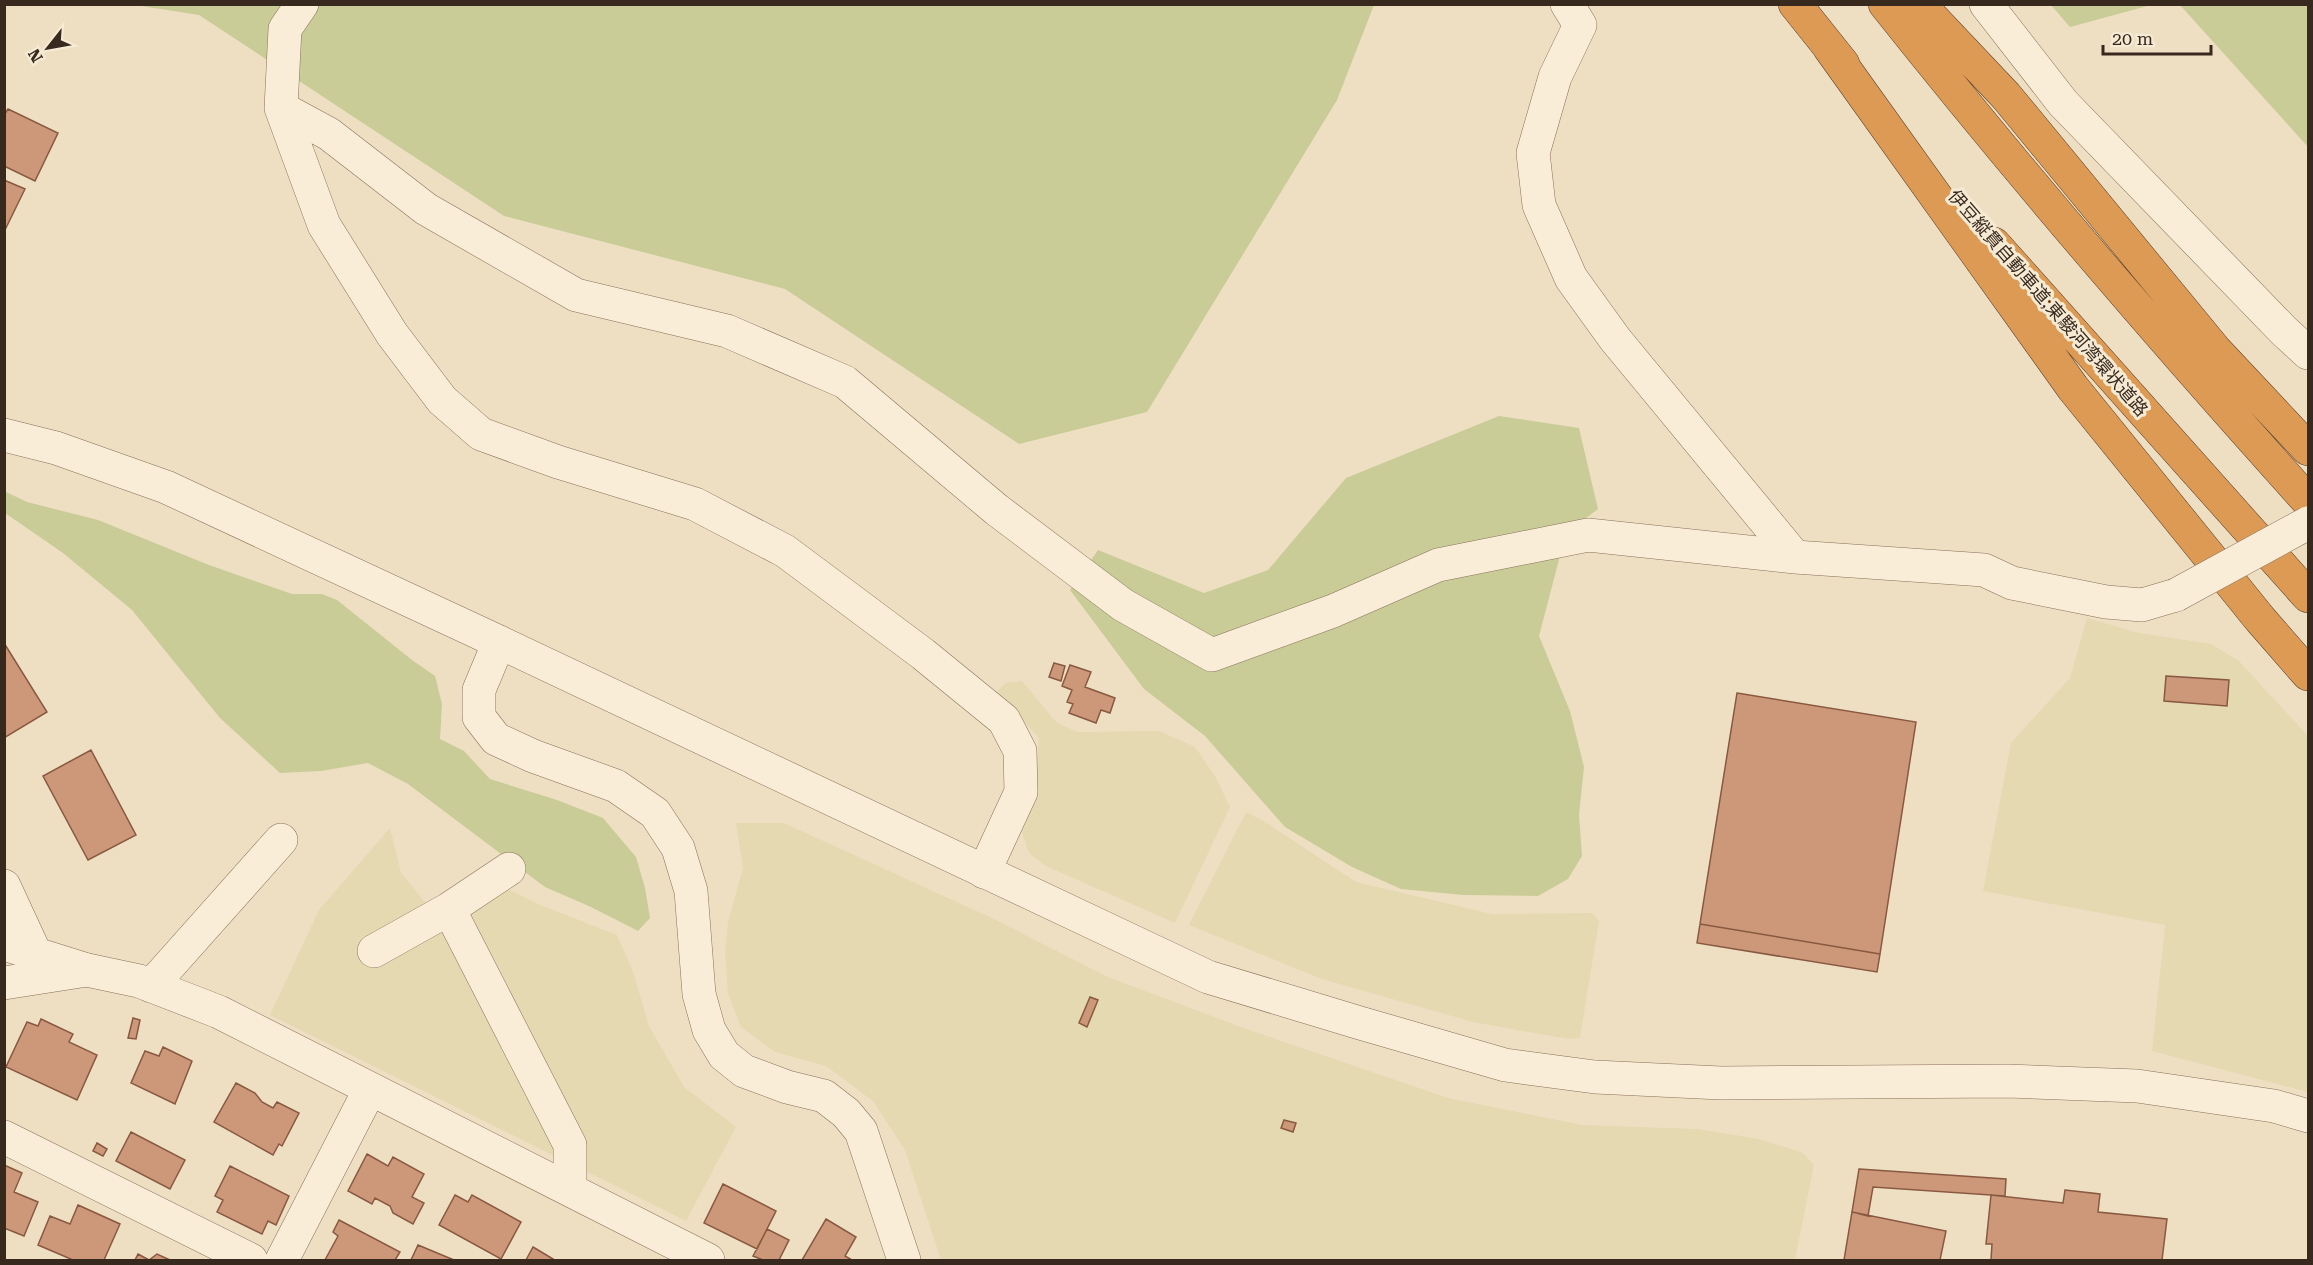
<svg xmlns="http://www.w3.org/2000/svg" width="2313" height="1265" viewBox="0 0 2313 1265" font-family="'Roboto Serif','Noto Sans JP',serif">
	<rect width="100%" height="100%" fill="#eedfc3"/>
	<path fill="#e4d9b1" d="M 2087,618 L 2139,633 L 2211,644 L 2239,661 L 2308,736 L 2308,1092 L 2152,1051 L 2165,925 L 1983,891 L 2011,743 L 2070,678 Z
		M 1022,681 L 1057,723 L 1078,732 L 1159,731 L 1195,747 L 1215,776 L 1230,807 L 1175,923 L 1046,866 L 1029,853 L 1022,833 L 1033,803 L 1039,738 L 996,692 L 1006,683 Z
		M 1246,812 L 1265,822 L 1356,882 L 1492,914 L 1592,913 L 1599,921 L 1580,1038 L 1568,1039 L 1473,1022 L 1322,979 L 1189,925 Z
		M 736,823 L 784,823 L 994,919 L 1108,977 L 1238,1026 L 1448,1098 L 1582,1125 L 1698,1129 L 1759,1139 L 1803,1153 L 1814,1165 L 1795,1260 L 941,1260 L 905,1150 L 873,1101 L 826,1066 L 775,1052 L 741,1027 L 728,994 L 725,953 L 728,922 L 743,868 Z
		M 390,828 L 401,873 L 431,909 L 485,878 L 538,904 L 617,935 L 633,972 L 649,1026 L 684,1087 L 736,1127 L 686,1221 L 270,1015 L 319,910 Z"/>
	<path fill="#c9cc97" d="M 135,5 L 1374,5 L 1337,100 L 1147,412 L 1019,444 L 785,289 L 504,216 L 199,15 Z
		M 2051,5 L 2151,5 L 2070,27 Z
		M 2180,5 L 2308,5 L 2308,147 Z
		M 1499,416 L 1579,428 L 1598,509 L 1566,533 L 1539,636 L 1570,711 L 1584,767 L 1579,815 L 1582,856 L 1568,879 L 1538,896 L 1463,895 L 1401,889 L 1352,867 L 1285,827 L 1205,736 L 1144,689 L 1070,590 L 1098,550 L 1204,593 L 1268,570 L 1346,478 Z
		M 4,491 L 27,502 L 98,520 L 209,565 L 292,594 L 322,594 L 337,600 L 412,660 L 435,676 L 442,704 L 440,739 L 464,751 L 490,779 L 557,800 L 603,818 L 636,857 L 645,888 L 650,918 L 638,931 L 591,907 L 545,887 L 408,784 L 368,763 L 321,771 L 280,773 L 220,718 L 132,610 L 63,553 L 5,513 Z"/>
	<path fill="#cc9879" stroke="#885940" stroke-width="1.5" d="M 8,109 L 58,133 L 35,181 L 4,166 L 4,115 Z
		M 4,180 L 25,189 L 4,232 Z
		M 4,643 L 47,712 L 4,738 Z
		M 1054,663 L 1065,666 L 1061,681 L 1049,677 Z
		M 1070,665 L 1091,672 L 1085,687 L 1115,698 L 1110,713 L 1101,710 L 1096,723 L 1069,713 L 1073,704 L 1067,702 L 1072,690 L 1062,686 Z
		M 2166,676 L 2229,680 L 2227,706 L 2164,701 Z
		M 1737,693 L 1916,722 L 1880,954 L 1700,924 Z
		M 91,750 L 136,835 L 88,860 L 43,776 Z
		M 1700,924 L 1880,954 L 1877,972 L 1697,943 Z
		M 1090,997 L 1098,1000 L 1087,1027 L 1079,1023 Z
		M 133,1018 L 140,1020 L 136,1039 L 128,1038 Z
		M 41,1019 L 73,1034 L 69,1042 L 97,1055 L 77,1100 L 6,1067 L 27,1022 L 38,1026 Z
		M 163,1047 L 192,1061 L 175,1104 L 131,1083 L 145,1051 L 159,1056 Z
		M 236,1083 L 255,1093 L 262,1102 L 273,1108 L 277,1102 L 299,1113 L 282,1146 L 279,1144 L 273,1155 L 214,1122 Z
		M 1284,1120 L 1296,1123 L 1293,1132 L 1281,1128 Z
		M 131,1132 L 185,1160 L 170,1189 L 116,1161 Z
		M 97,1143 L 107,1149 L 103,1156 L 93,1151 Z
		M 367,1154 L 388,1166 L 393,1157 L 424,1174 L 412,1197 L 424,1203 L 413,1224 L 393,1213 L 390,1206 L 375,1198 L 372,1204 L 348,1191 Z
		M 4,1165 L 22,1173 L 14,1192 L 38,1202 L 24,1236 L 4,1228 Z
		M 230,1166 L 289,1196 L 276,1225 L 268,1221 L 262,1234 L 217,1212 L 223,1200 L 215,1196 Z
		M 1859,1169 L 2006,1179 L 2005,1196 L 1873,1187 L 1868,1216 L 1852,1212 Z
		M 723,1184 L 776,1211 L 757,1249 L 704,1223 Z
		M 2065,1190 L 2100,1194 L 2098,1212 L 2167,1219 L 2162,1260 L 1991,1260 L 1992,1244 L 1986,1244 L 1991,1195 L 2063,1203 Z
		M 455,1195 L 468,1202 L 472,1195 L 521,1222 L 501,1259 L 439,1225 Z
		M 78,1205 L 120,1224 L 104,1260 L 73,1260 L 38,1245 L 50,1216 L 70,1224 Z
		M 1852,1212 L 1946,1231 L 1940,1260 L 1844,1260 Z
		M 826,1219 L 856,1237 L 845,1256 L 852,1260 L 802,1260 Z
		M 339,1220 L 400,1252 L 395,1260 L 325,1260 L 338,1236 L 333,1232 Z
		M 767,1229 L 789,1240 L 779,1260 L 763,1260 L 753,1256 Z
		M 418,1245 L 454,1260 L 411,1260 Z
		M 533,1247 L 553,1259 L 552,1260 L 526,1260 Z
		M 138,1254 L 149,1260 L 157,1254 L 170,1260 L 135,1260 Z"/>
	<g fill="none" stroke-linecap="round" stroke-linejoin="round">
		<defs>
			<path id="minor" d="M 302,4 L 285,29 L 281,108 L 324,225 L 392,334 L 442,400 L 481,434 L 558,462 L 695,504 L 785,551 L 923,654 L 1004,720 L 1020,751 L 1021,792 L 984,872
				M 1567,4 L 1580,25 L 1555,77 L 1533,153 L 1539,205 L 1571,278 L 1615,339 L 1795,557
				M 1986,4 L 2063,103 L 2284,331 L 2308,353
				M 281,108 L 329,134 L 426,209 L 576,295 L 727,331 L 845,382 L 997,510 L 1123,605 L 1212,655 L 1333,611 L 1438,565 L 1588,535 L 1795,557 L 1984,570 L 2012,583 L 2106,602 L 2142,605 L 2176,595
				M 499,642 L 479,690 L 479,717 L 496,739 L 533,756 L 616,786 L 655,813 L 678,848 L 691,891 L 699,994 L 709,1030 L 724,1055 L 744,1071 L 787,1087 L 824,1096 L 846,1113 L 861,1131 L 904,1260
				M 509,869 L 449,909 L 570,1145 L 570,1190
				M 4,886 L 35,953
				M 4,944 L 87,970 L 139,981 L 219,1012 L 708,1260
				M 374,951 L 449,909
				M 151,986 L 281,840
				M 4,1137 L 251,1260
				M 282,1260 L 370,1089"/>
			<path id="tertiary" d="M 4,435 L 56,448 L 166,487 L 499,642 L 1208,977 L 1360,1023 L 1505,1065 L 1595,1077 L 1721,1083 L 2008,1081 L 2137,1086 L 2274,1106 L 2308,1116
				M 4,983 L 87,970"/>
			<path id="motorway" d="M 1795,4 L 1843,64
				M 1885,4 C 2020,174 2163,340 2308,501
				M 1919,4 L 2006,96 L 2216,351 L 2308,449
				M 1829,47 L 2073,388 L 2260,619 L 2308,674
				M 1994,244 L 2308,596"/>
		</defs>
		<use href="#minor" stroke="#88705a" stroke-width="34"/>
		<use href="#tertiary" stroke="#88705a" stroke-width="34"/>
		<use href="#motorway" stroke="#563f2e" stroke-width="34"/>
		<use href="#minor" stroke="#f9edd7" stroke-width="33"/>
		<use href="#tertiary" stroke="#f9edd7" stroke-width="33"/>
		<use href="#motorway" stroke="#dd9a54" stroke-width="33"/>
		<defs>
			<path id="minor-bridge" d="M 2176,595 L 2308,523"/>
		</defs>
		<use href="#minor-bridge" stroke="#88705a" stroke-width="34" stroke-linecap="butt"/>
		<use href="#minor-bridge" stroke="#f9edd7" stroke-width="33"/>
	</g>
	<g text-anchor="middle" stroke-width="6" stroke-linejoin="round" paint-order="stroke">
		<g font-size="18" fill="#38291e" stroke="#f5ead3">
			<text transform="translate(2048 303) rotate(49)" y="6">伊豆縦貫自動車道;東駿河湾環状道路</text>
		</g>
	</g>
	<rect width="2313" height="1265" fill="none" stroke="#38291e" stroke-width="12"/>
	<g transform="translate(48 48) rotate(239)" stroke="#f5ead3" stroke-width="4.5" paint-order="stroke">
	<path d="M0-4.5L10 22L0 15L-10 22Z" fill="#38291e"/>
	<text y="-9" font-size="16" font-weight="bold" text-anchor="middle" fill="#38291e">N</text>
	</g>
	<path d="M2103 45v9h108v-9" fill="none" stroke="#38291e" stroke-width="3"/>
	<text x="2112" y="45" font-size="18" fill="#38291e" stroke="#f5ead3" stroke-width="4.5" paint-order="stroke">20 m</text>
</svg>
